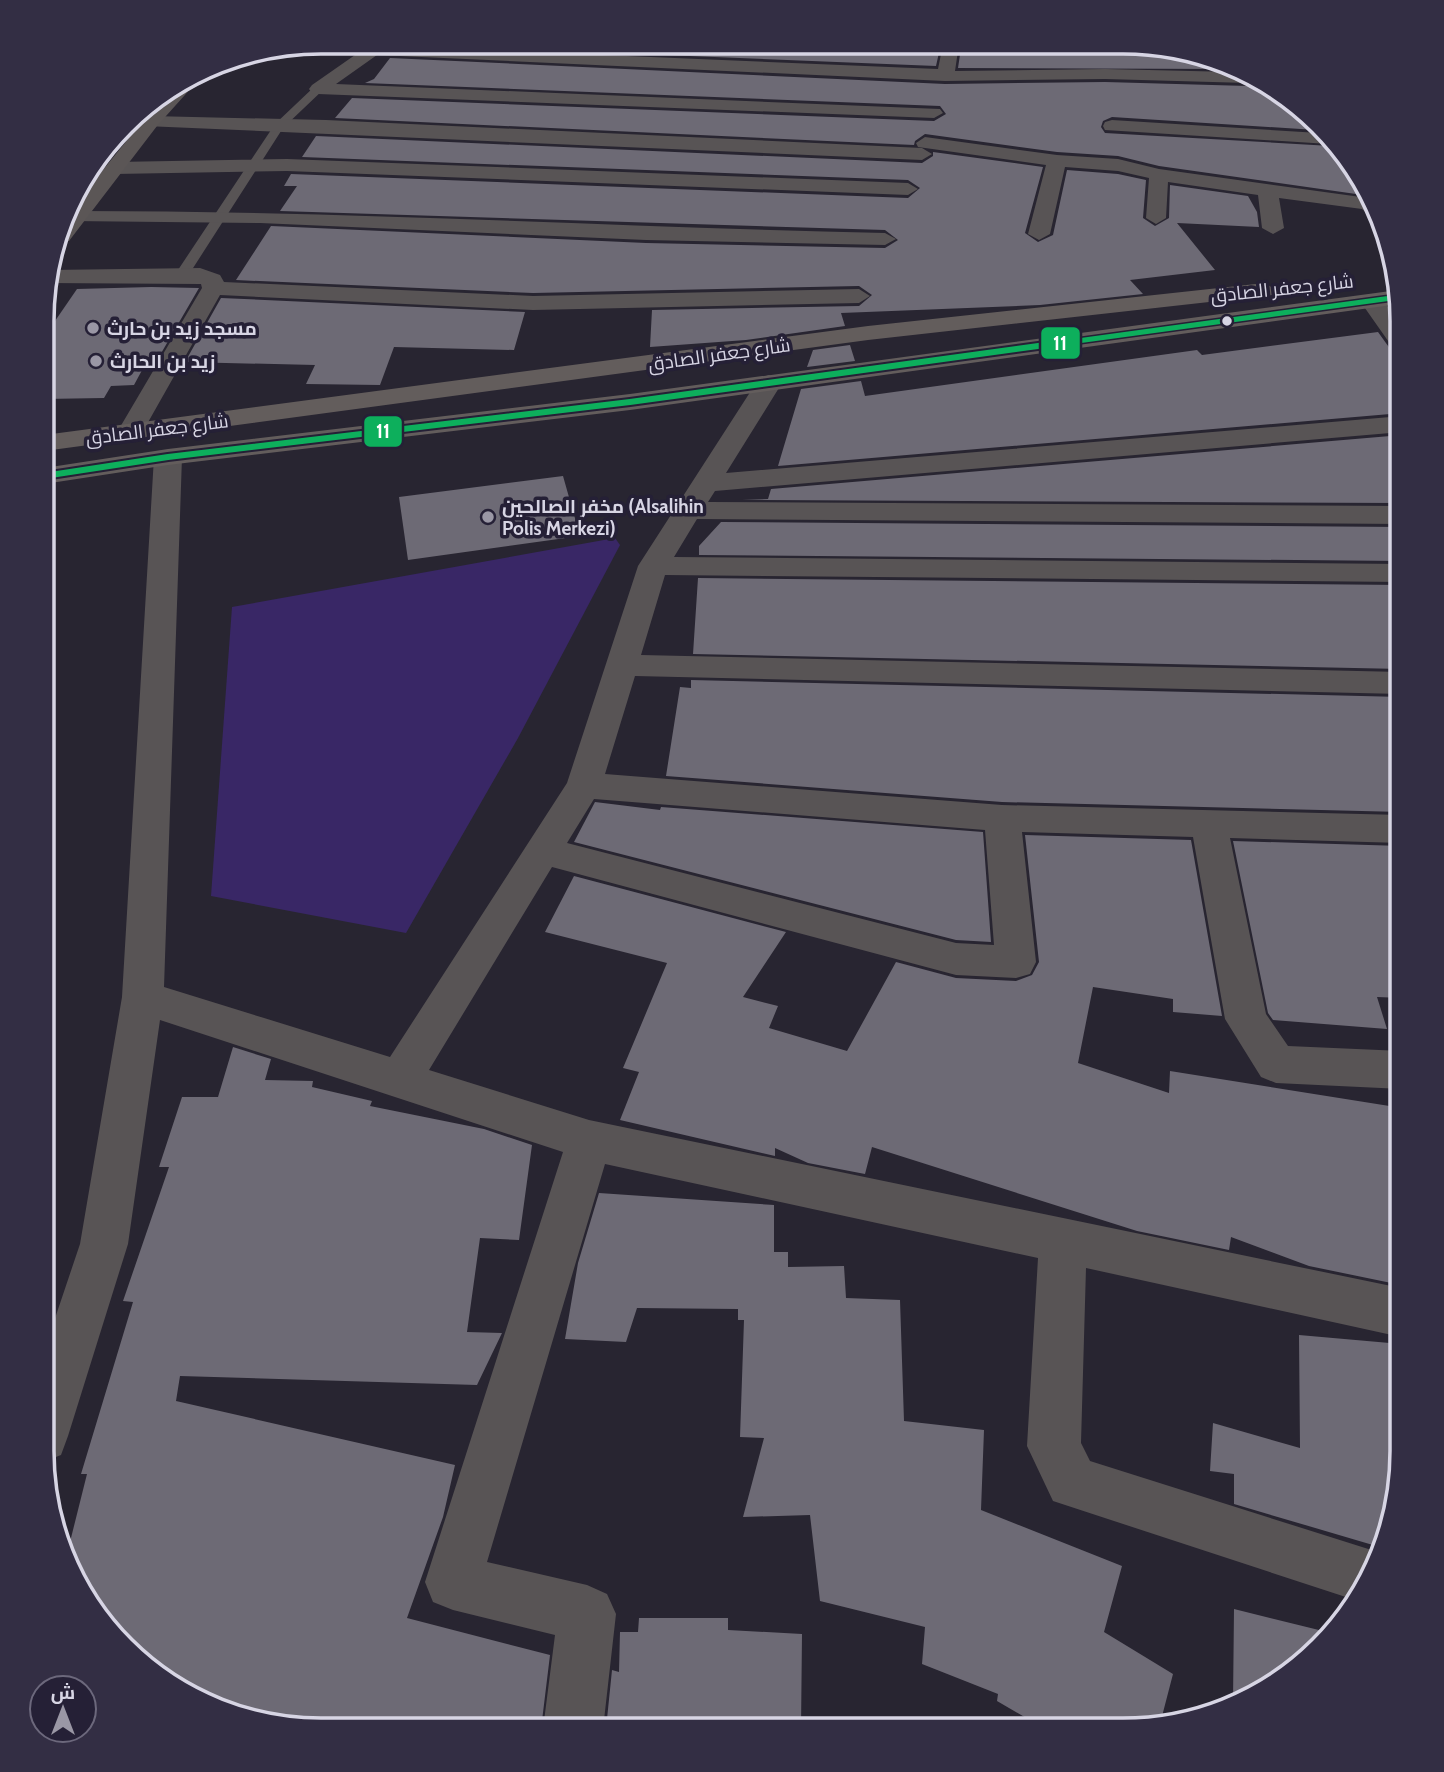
<svg xmlns="http://www.w3.org/2000/svg" width="1444" height="1772" viewBox="0 0 1444 1772" font-family="Cabin,Cairo,sans-serif">
	<rect width="100%" height="100%" fill="#282531"/>
	<path fill="#392766" d="M 615,538 L 620,545 L 518,738 L 406,933 L 211,896 L 232,607 Z"/>
	<path fill="#6d6a75" d="M 418,42 L 858,44 L 940,48 L 936,66 L 416,45 Z
		M 986,44 L 1141,44 L 1183,62 L 1198,60 L 1225,69 L 958,68 L 961,48 L 987,49 Z
		M 390,58 L 945,84 L 1105,82 L 1248,86 L 1257,81 L 1278,89 L 1316,130 L 1112,117 L 1103,121 L 1101,127 L 1105,133 L 1331,146 L 1365,182 L 1370,196 L 1159,166 L 1118,156 L 1057,152 L 925,134 L 915,141 L 914,145 L 335,118 L 352,98 L 934,121 L 946,114 L 940,106 L 365,83 L 374,79 Z
		M 316,136 L 922,163 L 933,156 L 933,152 L 1043,167 L 1025,233 L 1038,242 L 1053,235 L 1067,170 L 1118,174 L 1146,180 L 1143,218 L 1155,226 L 1169,218 L 1170,185 L 1248,196 L 1257,212 L 1259,227 L 1177,223 L 1215,270 L 1130,280 L 1143,294 L 1040,305 L 841,313 L 845,326 L 746,340 L 650,347 L 652,310 L 859,306 L 872,295 L 859,286 L 533,293 L 236,280 L 271,226 L 646,243 L 885,248 L 898,240 L 885,230 L 280,211 L 297,186 L 284,186 L 291,174 L 908,198 L 920,188 L 908,180 L 302,157 Z
		M 151,287 L 199,288 L 156,362 L 147,361 L 134,385 L 111,386 L 104,398 L 44,399 L 44,337 L 77,289 Z
		M 221,298 L 525,312 L 514,350 L 394,347 L 380,385 L 306,384 L 315,365 L 185,362 Z
		M 1378,332 L 1391,350 L 1402,352 L 1402,413 L 778,466 L 801,389 L 861,381 L 865,396 L 1197,350 L 1202,355 Z
		M 850,345 L 855,361 L 807,367 L 813,350 Z
		M 1402,435 L 1402,503 L 742,500 L 768,499 L 771,489 Z
		M 563,476 L 580,536 L 408,560 L 399,497 Z
		M 721,522 L 1402,527 L 1402,561 L 699,555 L 699,546 Z
		M 698,578 L 1402,585 L 1402,669 L 693,654 Z
		M 691,680 L 1402,697 L 1402,812 L 1002,802 L 666,776 L 680,687 L 691,688 Z
		M 595,802 L 660,810 L 661,807 L 983,832 L 991,942 L 956,940 L 574,842 Z
		M 1025,835 L 1191,840 L 1222,1016 L 1173,1012 L 1173,999 L 1093,987 L 1078,1063 L 1169,1093 L 1170,1071 L 1402,1108 L 1401,1285 L 1309,1266 L 1231,1237 L 1229,1250 L 1137,1231 L 872,1147 L 865,1174 L 808,1163 L 775,1148 L 775,1156 L 620,1120 L 639,1072 L 623,1068 L 667,963 L 545,932 L 574,876 L 786,932 L 743,997 L 778,1006 L 769,1028 L 847,1051 L 896,962 L 956,978 L 1016,981 L 1032,975 L 1039,962 Z
		M 1233,841 L 1402,846 L 1402,998 L 1377,997 L 1387,1029 L 1273,1020 L 1268,1013 Z
		M 233,1047 L 271,1059 L 265,1080 L 313,1081 L 312,1087 L 372,1101 L 370,1106 L 484,1129 L 532,1145 L 519,1240 L 480,1238 L 467,1332 L 502,1333 L 477,1385 L 180,1376 L 176,1401 L 455,1465 L 443,1517 L 407,1618 L 550,1655 L 541,1729 L 303,1729 L 231,1715 L 166,1683 L 79,1590 L 66,1558 L 87,1474 L 81,1474 L 133,1302 L 123,1301 L 169,1167 L 159,1167 L 182,1097 L 218,1097 Z
		M 599,1193 L 774,1205 L 774,1252 L 788,1252 L 788,1267 L 844,1266 L 846,1298 L 900,1300 L 904,1421 L 984,1430 L 981,1510 L 1122,1566 L 1104,1632 L 1173,1674 L 1160,1724 L 1141,1729 L 1045,1729 L 997,1701 L 998,1694 L 922,1664 L 925,1627 L 820,1601 L 810,1515 L 743,1517 L 764,1438 L 740,1437 L 744,1320 L 738,1320 L 738,1309 L 637,1308 L 626,1342 L 565,1339 L 578,1263 Z
		M 1299,1335 L 1401,1344 L 1401,1469 L 1383,1548 L 1234,1504 L 1234,1474 L 1210,1471 L 1213,1423 L 1300,1448 Z
		M 1234,1609 L 1327,1632 L 1262,1693 L 1233,1701 Z
		M 639,1618 L 728,1618 L 728,1630 L 802,1634 L 801,1729 L 672,1729 L 673,1719 L 607,1719 L 612,1670 L 619,1672 L 620,1632 L 638,1632 Z"/>
	<g fill="none" stroke-linecap="round" stroke-linejoin="round">
		<path fill="#585455" fill-rule="evenodd" d="M 314,87 L 324,89 L 283,128 L 186,279 L 176,279 L 174,276 L 275,124 Z"/>
		<path fill="#585455" fill-rule="evenodd" d="M 374,42 L 386,46 L 938,69 L 943,44 L 959,44 L 955,71 L 1105,69 L 1234,72 L 1255,81 L 1248,83 L 1105,79 L 945,81 L 377,55 L 336,84 L 940,109 L 943,113 L 934,118 L 318,94 L 312,93 L 309,89 L 312,85 L 355,55 L 274,55 L 267,51 L 303,45 L 369,45 Z
			M 1143,44 L 1160,44 L 1197,58 L 1184,60 Z
			M 151,116 L 326,120 L 922,148 L 932,154 L 922,160 L 145,126 L 142,122 L 145,118 Z
			M 1112,120 L 1319,133 L 1329,144 L 1105,130 L 1103,126 L 1105,122 Z
			M 925,137 L 1057,155 L 1118,159 L 1159,169 L 1368,198 L 1372,199 L 1380,219 L 1371,217 L 1362,209 L 1279,198 L 1284,228 L 1273,234 L 1262,228 L 1258,195 L 1168,182 L 1166,218 L 1156,224 L 1146,218 L 1149,178 L 1118,171 L 1065,167 L 1050,234 L 1039,240 L 1028,234 L 1046,165 L 918,147 L 916,143 Z
			M 287,159 L 908,183 L 918,189 L 908,195 L 287,171 L 115,174 L 105,168 L 115,162 Z
			M 77,211 C 346,211 616,227 885,233 L 896,239 L 885,245 L 646,240 L 260,223 L 70,221 L 68,215 Z
			M 200,268 L 220,275 L 224,282 L 533,296 L 859,289 L 870,296 L 859,303 L 533,310 L 220,295 L 138,440 L 120,440 L 116,434 L 202,288 L 201,284 L 45,283 L 49,270 Z
			M 1372,294 L 1380,296 L 1402,326 L 1402,350 L 1393,348 L 1360,301 L 1364,296 Z
			M 769,375 L 778,378 L 782,383 L 726,473 L 1402,416 L 1402,432 L 715,491 L 708,502 L 1402,506 L 1402,524 L 697,519 L 674,557 L 1402,564 L 1402,582 L 665,575 L 641,655 L 1402,672 L 1402,694 L 635,676 L 605,774 L 1002,805 L 1402,815 L 1402,843 L 1230,838 L 1266,1014 L 1288,1046 L 1402,1051 L 1402,1089 L 1276,1083 L 1261,1077 L 1225,1019 L 1193,837 L 1022,832 L 1036,962 L 1030,974 L 1016,978 L 956,975 L 552,867 L 429,1070 L 589,1120 L 1401,1288 L 1401,1337 L 1086,1268 L 1081,1443 L 1090,1461 L 1381,1553 L 1358,1601 L 1053,1501 L 1027,1446 L 1038,1258 L 605,1164 L 487,1562 L 587,1585 L 607,1594 L 616,1614 L 603,1729 L 543,1729 L 555,1635 L 453,1610 L 433,1602 L 425,1582 L 563,1152 L 160,1020 L 128,1244 L 68,1436 L 61,1455 L 43,1462 L 42,1357 L 80,1244 L 122,997 L 154,457 L 158,451 L 178,451 L 182,457 L 164,987 L 390,1057 L 567,783 L 638,566 L 756,383 L 760,378 ZM 594,799 L 985,830 L 994,945 L 956,943 L 567,843 Z"/>
		<path fill="#5b5656" fill-rule="evenodd" d="M 193,79 L 193,86 L 157,126 L 69,241 L 59,242 L 69,212 L 145,118 L 166,95 Z"/>
		<path fill="#635d5c" fill-rule="evenodd" d="M 1265,283 L 1276,290 L 1273,295 L 868,340 L 44,451 L 44,435 L 868,326 Z
			M 1398,290 L 1399,304 L 630,410 L 168,465 L 44,484 L 44,468 L 168,449 L 630,394 Z"/>
		<defs>
			<path id="bus-1-far1" d="M 1048,345 L 1399,297"/>
			<path id="bus-1" d="M 44,476 L 168,457 L 630,402 L 1060,343"/>
		</defs>
		<use href="#bus-1-far1" stroke="#252036" stroke-width="8"/>
		<use href="#bus-1" stroke="#252036" stroke-width="10"/>
		<use href="#bus-1-far1" stroke="#0daf5c" stroke-width="5"/>
		<use href="#bus-1" stroke="#0daf5c" stroke-width="6"/>
	</g>
	<circle fill="#d7d5e4" stroke="#252036" stroke-width="2.5" cx="1227" cy="321" r="6"/>
	<g fill="#9a97a5" stroke="#252036" stroke-width="2.5">
		<circle cx="93" cy="328" r="7"/>
		<circle cx="96" cy="361" r="7"/>
		<circle cx="488" cy="517" r="7"/>
	</g>
	<g text-anchor="middle" stroke-width="7" stroke-linejoin="round" paint-order="stroke">
		<g font-size="19" fill="#d7d5e4" stroke="#252036">
			<text transform="translate(1282 288) rotate(-6)" y="7">شارع جعفر الصادق</text>
			<text transform="translate(719 354) rotate(-8)" y="7">شارع جعفر الصادق</text>
			<text transform="translate(157 429) rotate(-7)" y="7">شارع جعفر الصادق</text>
		</g>
		<g font-size="19" font-weight="bold" fill="#d7d5e4" stroke="#252036" text-anchor="start">
			<text x="107" y="335">مسجد زيد بن حارث</text>
			<text x="110" y="368">زيد بن الحارث</text>
			<text x="502" y="513">مخفر الصالحين (Alsalihin<tspan x="502" dy="22">Polis Merkezi)</tspan></text>
		</g>
	</g>
	<path d="M0 0H1444V1772H0ZM321 54H1123A267 267 0 0 1 1390 321V1451A267 267 0 0 1 1123 1718H321A267 267 0 0 1 54 1451V321A267 267 0 0 1 321 54Z" fill="#332e44" fill-rule="evenodd"/>
	<path fill="none" stroke="#d7d5e4" stroke-width="3.5" d="M321 54H1123A267 267 0 0 1 1390 321V1451A267 267 0 0 1 1123 1718H321A267 267 0 0 1 54 1451V321A267 267 0 0 1 321 54Z"/>
	<g stroke="#252036" stroke-width="2.5">
		<rect x="1040" y="326" width="41" height="34" rx="7" fill="#0daf5c"/>
		<rect x="363" y="415" width="40" height="33" rx="7" fill="#0daf5c"/>
	</g>
	<g font-size="19" text-anchor="middle" font-weight="bold" fill="#fff">
		<text x="1060" y="350">11</text>
		<text x="383" y="438">11</text>
	</g>
	<g transform="translate(63 1709)"><circle r="33" fill="#252036" stroke="#6c687c" stroke-width="2"/>
	<path d="M0-5L12 26L0 18L-12 26Z" fill="#9a97a5"/>
	<text y="-10" font-size="19" font-weight="bold" text-anchor="middle" fill="#d7d5e4">ش</text>
	</g>
</svg>
